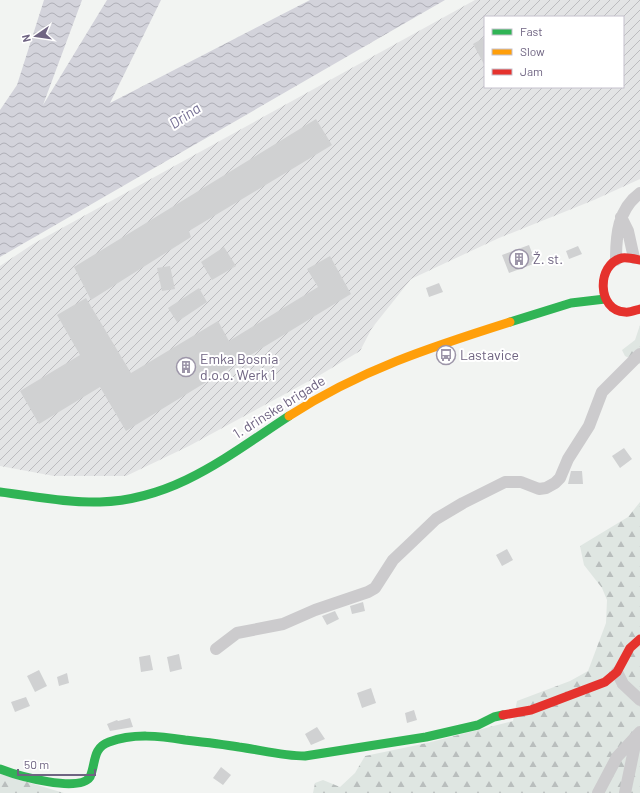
<svg xmlns="http://www.w3.org/2000/svg" width="640" height="793" viewBox="0 0 640 793" font-family="Barlow,sans-serif">
	<defs>
		<pattern id="industrial-furrows" width="10" height="10" patternUnits="userSpaceOnUse"><rect width="10" height="10" fill="#e3e4e5"/><path d="M-1 1l2-2M0 10L10 0M9 11l2-2" fill="none" stroke="#bcbcbf"/></pattern>
		<pattern id="forest-firs" width="22" height="20" patternUnits="userSpaceOnUse"><rect width="22" height="20" fill="#dfe6e2"/><path d="M5 1l3.5 6h-7zM16 11l3.5 6h-7z" fill="#b9bebd"/></pattern>
		<pattern id="water-waves" width="16" height="10" patternUnits="userSpaceOnUse"><rect width="16" height="10" fill="#d3d3db"/><path d="M0 5q4-4 8 0t8 0" fill="none" stroke="#afafb7"/></pattern>
	</defs>
	<rect width="100%" height="100%" fill="#f2f4f2"/>
	<path fill="url(#industrial-furrows)" fill-rule="evenodd" d="M 475,0 L 640,0 L 640,179 L 594,200 L 499,238 L 411,279 L 372,328 L 360,351 L 320,375 L 189,446 L 126,476 L 54,476 L 0,466 L 0,266 L 33,244 ZM 485,17 L 623,17 L 623,87 L 485,87 Z"/>
	<path fill="url(#forest-firs)" d="M 640,325 L 640,364 L 625,356 L 622,350 L 635,340 Z
		M 640,502 L 640,793 L 313,793 L 315,783 L 323,780 L 340,787 L 355,773 L 365,756 L 427,743 L 513,721 L 517,701 L 570,681 L 588,671 L 606,623 L 607,600 L 602,588 L 584,565 L 580,546 L 628,517 Z
		M 0,774 L 64,793 L 0,793 Z"/>
	<path fill="url(#water-waves)" d="M 44,0 L 82,0 L 43,105 L 107,0 L 161,0 L 110,103 L 310,0 L 445,0 L 0,257 L 0,110 L 17,85 Z"/>
	<path fill="#d0d1d2" d="M 485,37 L 485,66 L 473,44 Z
		M 316,119 L 332,145 L 189,231 L 191,237 L 91,300 L 74,267 Z
		M 529,245 L 536,263 L 509,273 L 502,255 Z
		M 578,246 L 582,254 L 569,259 L 566,251 Z
		M 224,247 L 236,266 L 212,280 L 201,262 Z
		M 330,256 L 351,294 L 126,431 L 100,387 L 39,424 L 20,391 L 80,355 L 57,315 L 86,298 L 131,373 L 218,321 L 229,341 L 318,287 L 307,269 Z
		M 170,266 L 175,289 L 162,291 L 157,268 Z
		M 439,283 L 443,292 L 429,297 L 426,288 Z
		M 199,288 L 207,302 L 177,322 L 168,308 Z
		M 624,448 L 632,459 L 620,468 L 612,456 Z
		M 571,471 L 582,471 L 583,484 L 568,484 Z
		M 507,549 L 513,560 L 502,566 L 496,555 Z
		M 363,602 L 365,611 L 352,614 L 350,606 Z
		M 335,611 L 339,619 L 327,625 L 322,616 Z
		M 179,654 L 182,669 L 170,672 L 167,657 Z
		M 150,655 L 153,670 L 141,672 L 139,657 Z
		M 39,670 L 47,686 L 35,692 L 27,676 Z
		M 67,673 L 69,683 L 59,686 L 57,677 Z
		M 371,688 L 376,703 L 362,708 L 357,693 Z
		M 26,697 L 30,706 L 15,712 L 11,702 Z
		M 414,710 L 417,720 L 407,723 L 405,713 Z
		M 130,718 L 133,727 L 110,731 L 107,724 L 117,720 L 118,721 Z
		M 317,727 L 325,739 L 311,745 L 305,734 Z
		M 221,767 L 231,775 L 223,785 L 213,778 Z"/>
	<g fill="none" stroke-linecap="round" stroke-linejoin="round">
		<path stroke="#cccbcd" stroke-width="12" d="M 621,217 L 628,231 L 634,258
			M 616,260 C 616,235 618,209 640,193
			M 216,649 L 237,633 L 283,624 L 315,610 L 368,592 L 375,588 L 393,560 L 412,542 L 436,519 L 463,503 L 505,482 L 521,482 L 539,489 L 546,488 L 555,483 L 560,478 L 568,459 L 589,426 L 602,392 L 640,354
			M 617,672 L 623,684 L 640,700
			M 598,793 L 617,757 L 640,732
			M 625,793 L 637,735"/>
		<path stroke="#30b455" stroke-width="9" d="M 510,322 L 571,303 L 605,299
			M 0,492 C 33,496 67,503 100,502 C 175,500 229,455 289,416
			M 0,769 C 18,776 79,793 90,777 C 96,764 92,748 109,742 C 133,733 160,736 185,740 C 203,742 221,744 239,747 C 261,750 282,756 305,756 L 426,737 L 478,725 L 494,717 L 503,715"/>
		<path stroke="#ff9f0a" stroke-width="9" d="M 289,416 C 360,370 431,347 510,322"/>
		<path stroke="#e5322d" stroke-width="9" d="M 640,260 C 635,259 627,257 622,258 C 596,264 597,311 625,312 C 629,313 636,310 640,309
			M 503,715 L 531,710 L 605,682 L 617,672 L 630,648 L 640,639"/>
	</g>
	<defs>
		<symbol id="building-ring" viewBox="-11 -11 22 22"><circle r="9.5" fill="#fff" stroke="#9d96a9" stroke-width="1.5"/><path d="M-4-6H4V6H1V3H-1V6H-4ZM-2.5-4.3h1.7v1.8h-1.7ZM.8-4.3h1.7v1.8H.8ZM-2.5-1h1.7V.8h-1.7ZM.8-1h1.7V.8H.8Z" fill="#9d96a9"/></symbol>
		<symbol id="bus-ring" viewBox="-11 -11 22 22"><circle r="9.5" fill="#fff" stroke="#9d96a9" stroke-width="1.5"/><path d="M-5-6H5V4H4V6H2V4H-2V6H-4V4H-5ZM-3.5-4V0h7V-4ZM-3.5 1.2v1.5H-2V1.2ZM2 1.2v1.5H3.5V1.2Z" fill="#9d96a9"/></symbol>
	</defs>
	<g fill-rule="evenodd">
		<use href="#building-ring" x="508" y="248" width="22" height="22"/>
		<use href="#bus-ring" x="435" y="344" width="22" height="22"/>
		<use href="#building-ring" x="175" y="356" width="22" height="22"/>
	</g>
	<g text-anchor="middle" stroke-width="4" stroke-linejoin="round" paint-order="stroke">
		<g font-size="14" fill="#6f6482" stroke="#fff" text-anchor="start">
			<text x="533" y="264">Ž. st.</text>
			<text x="460" y="360">Lastavice</text>
			<text x="200" y="364">Emka Bosnia<tspan x="200" dy="16">d.o.o. Werk 1</tspan></text>
		</g>
		<g font-size="14" fill="#6f6482" stroke="#fff">
			<text transform="translate(279 407) rotate(-32)" y="5">1. drinske brigade</text>
		</g>
		<g font-size="15" font-style="italic" fill="#756f93" stroke="#fff">
			<text transform="translate(185 116) rotate(-34)" y="5">Drina</text>
		</g>
	</g>
	<rect x="484" y="16" width="140" height="72" fill="#ffffff" stroke="#c5c1cd"/>
	<rect x="492" y="29" width="20" height="6" fill="#30b455" stroke="#c5c1cd"/>
	<text x="520" y="36" font-size="12" fill="#6f6482">Fast</text>
	<rect x="492" y="49" width="20" height="6" fill="#ff9f0a" stroke="#c5c1cd"/>
	<text x="520" y="56" font-size="12" fill="#6f6482">Slow</text>
	<rect x="492" y="69" width="20" height="6" fill="#e5322d" stroke="#c5c1cd"/>
	<text x="520" y="76" font-size="12" fill="#6f6482">Jam</text>
	<g transform="translate(36 36) rotate(257)" stroke="#ffffff" stroke-width="3" paint-order="stroke">
	<path d="M0-3L7 15L0 10L-7 15Z" fill="#6f6482"/>
	<text y="-6" font-size="11" font-weight="bold" text-anchor="middle" fill="#6f6482">N</text>
	</g>
	<path d="M18 769v6h77v-6" fill="none" stroke="#6f6482" stroke-width="2"/>
	<text x="24" y="769" font-size="12" fill="#6f6482" stroke="#ffffff" stroke-width="3" paint-order="stroke">50 m</text>
</svg>
